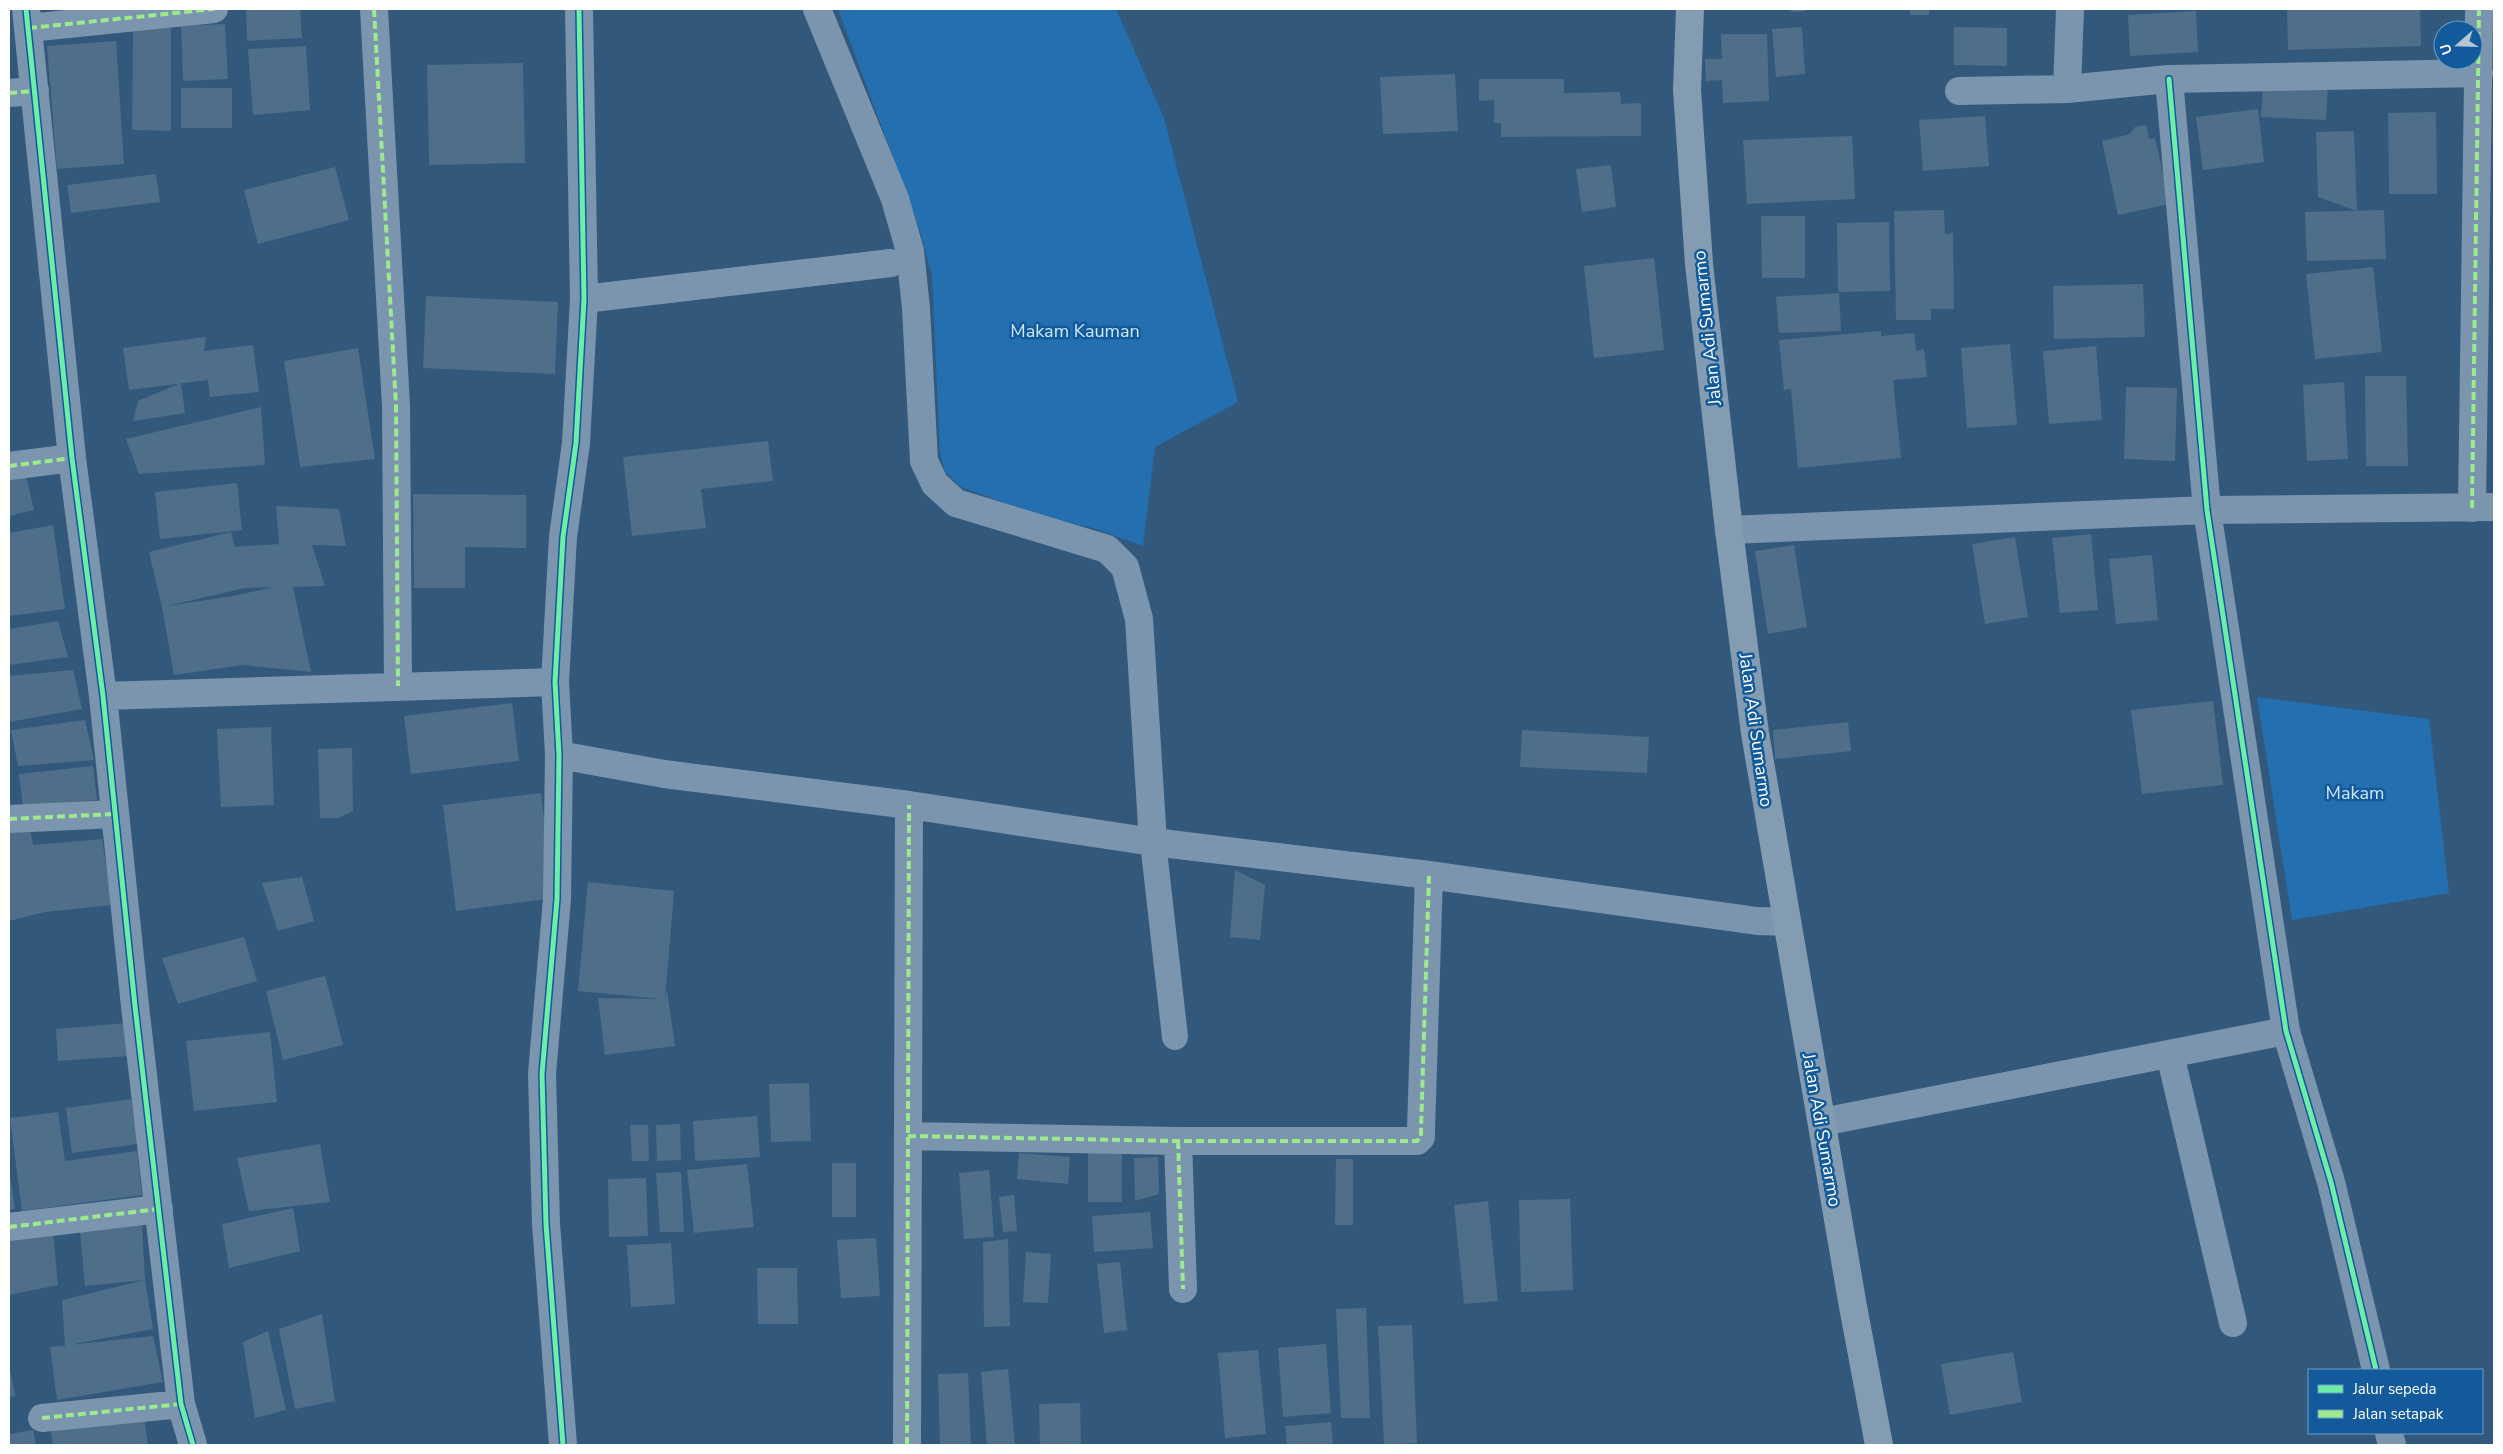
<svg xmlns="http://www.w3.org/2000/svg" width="2503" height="1454" viewBox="0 0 2503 1454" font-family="'Nunito Sans',sans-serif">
	<rect width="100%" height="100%" fill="#32597c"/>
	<path fill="#236fb0" d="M 838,9 L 1116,9 L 1164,118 L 1238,402 L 1155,447 L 1143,546 L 1093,528 L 1037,515 L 961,487 L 945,472 L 940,454 L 932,275 L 919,228 Z
		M 2257,697 L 2429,719 L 2449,893 L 2292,920 Z"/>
	<path fill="#4f6e8a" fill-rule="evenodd" d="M 246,9 L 300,9 L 302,38 L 247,41 Z
		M 1791,9 L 1806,9 L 1806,11 L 1791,12 Z
		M 1910,9 L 1929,9 L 1929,15 L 1910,15 Z
		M 2287,9 L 2420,9 L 2421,46 L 2288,50 Z
		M 2196,11 L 2198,52 L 2130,56 L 2128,15 Z
		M 225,24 L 228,79 L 183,81 L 181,26 Z
		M 133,27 L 171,28 L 171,131 L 132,130 Z
		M 1802,27 L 1805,74 L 1776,77 L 1772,29 Z
		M 1954,27 L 2007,28 L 2007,66 L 1954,65 Z
		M 1721,34 L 1767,34 L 1769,101 L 1723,103 L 1722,80 L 1706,81 L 1705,59 L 1722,59 Z
		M 116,41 L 124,164 L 57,169 L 47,46 Z
		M 306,46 L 310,110 L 253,115 L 248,49 Z
		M 523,63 L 525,163 L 429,165 L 427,65 Z
		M 1455,74 L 1458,131 L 1383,134 L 1380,77 Z
		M 1479,79 L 1564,79 L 1564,93 L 1620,92 L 1621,104 L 1641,103 L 1641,136 L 1501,137 L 1501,123 L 1494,123 L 1494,100 L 1479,101 Z
		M 2263,83 L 2328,85 L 2326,120 L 2261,117 Z
		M 181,88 L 232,88 L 232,128 L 181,128 Z
		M 2258,109 L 2264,162 L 2203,170 L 2196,117 Z
		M 2436,112 L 2437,194 L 2389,194 L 2388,113 Z
		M 1985,116 L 1989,166 L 1923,171 L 1919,120 Z
		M 2146,125 L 2149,139 L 2155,138 L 2170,204 L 2118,215 L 2102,141 L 2130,134 L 2135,127 Z
		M 2354,131 L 2357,211 L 2318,197 L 2316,132 Z
		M 1852,136 L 1855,199 L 1747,204 L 1743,140 Z
		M 1611,165 L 1616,207 L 1582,212 L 1576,169 Z
		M 335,167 L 349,220 L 258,244 L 244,190 Z
		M 156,174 L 160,202 L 71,213 L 67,185 Z
		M 1944,210 L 1945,234 L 1953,233 L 1954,309 L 1931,309 L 1931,320 L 1896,320 L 1894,211 Z
		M 2384,210 L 2386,259 L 2307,261 L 2305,212 Z
		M 1761,216 L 1805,216 L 1805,278 L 1762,278 Z
		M 1889,222 L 1890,291 L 1838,292 L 1837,223 Z
		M 1654,258 L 1664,350 L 1594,358 L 1584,266 Z
		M 2373,267 L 2382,352 L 2315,359 L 2306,274 Z
		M 2143,284 L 2145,337 L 2054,339 L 2053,286 Z
		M 1839,293 L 1841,331 L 1779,333 L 1776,297 Z
		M 426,296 L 558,302 L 555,374 L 423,368 Z
		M 1881,331 L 1881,336 L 1914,333 L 1916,351 L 1924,349 L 1927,377 L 1893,380 L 1901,458 L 1798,468 L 1791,389 L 1784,390 L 1779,340 Z
		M 206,337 L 204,351 L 253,345 L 259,392 L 210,397 L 208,380 L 129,390 L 123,348 Z
		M 2010,344 L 2017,425 L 1967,428 L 1961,348 Z
		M 2096,346 L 2102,420 L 2049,424 L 2043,351 Z
		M 358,348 L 375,459 L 300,467 L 284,361 Z
		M 2365,376 L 2406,376 L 2408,466 L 2366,466 Z
		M 2344,382 L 2348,459 L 2307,461 L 2303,385 Z
		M 181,383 L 185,413 L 133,421 L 138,401 Z
		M 2126,387 L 2177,388 L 2175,461 L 2124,459 Z
		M 261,407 L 265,465 L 139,474 L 126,439 Z
		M 768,441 L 773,481 L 701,489 L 706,528 L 632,536 L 623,457 Z
		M 25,471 L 34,510 L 9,516 L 9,474 Z
		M 237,483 L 242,530 L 160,539 L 155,492 Z
		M 413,494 L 526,495 L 526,548 L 465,547 L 465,588 L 414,588 Z
		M 276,506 L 339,509 L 346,546 L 312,545 L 325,586 L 293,587 L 311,672 L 243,665 L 174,675 L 162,607 L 149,552 L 231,532 L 235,547 L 279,544 ZM 274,587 L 233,596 L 167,606 L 245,588 Z
		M 53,525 L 65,609 L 9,616 L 9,533 Z
		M 2091,534 L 2098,610 L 2060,613 L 2052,538 Z
		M 2015,537 L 2028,617 L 1985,624 L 1972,544 Z
		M 1794,545 L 1807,627 L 1768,634 L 1755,551 Z
		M 2152,555 L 2158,620 L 2116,624 L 2109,559 Z
		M 58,621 L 68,657 L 9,665 L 9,629 Z
		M 73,670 L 82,709 L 9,722 L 9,676 Z
		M 2213,701 L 2223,785 L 2142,794 L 2131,710 Z
		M 512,703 L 519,761 L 411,774 L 404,716 Z
		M 85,720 L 94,760 L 18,766 L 11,730 Z
		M 1848,722 L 1851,751 L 1775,759 L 1773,730 Z
		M 271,727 L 274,805 L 221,807 L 217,729 Z
		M 1522,730 L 1649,737 L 1647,773 L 1520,767 Z
		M 352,748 L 353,811 L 338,818 L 320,818 L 318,749 Z
		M 93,766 L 97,800 L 23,807 L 19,774 Z
		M 541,793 L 554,898 L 456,911 L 443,805 Z
		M 30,829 L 33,845 L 102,839 L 112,905 L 45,912 L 9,921 L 9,832 Z
		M 1235,870 L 1265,885 L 1260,940 L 1230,937 Z
		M 302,877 L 314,921 L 278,931 L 262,883 Z
		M 588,882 L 674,891 L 665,999 L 667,990 L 675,1046 L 605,1055 L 598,998 L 662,999 L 578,991 Z
		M 244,937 L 257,981 L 178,1004 L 162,958 Z
		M 325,976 L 343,1045 L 283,1060 L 266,991 Z
		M 126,1023 L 128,1056 L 58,1061 L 56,1029 Z
		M 270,1032 L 277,1102 L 194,1111 L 186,1041 Z
		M 809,1083 L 811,1141 L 771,1142 L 769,1084 Z
		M 131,1099 L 138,1144 L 72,1153 L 66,1108 Z
		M 58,1112 L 65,1161 L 137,1151 L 142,1195 L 22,1211 L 10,1118 Z
		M 757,1116 L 760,1157 L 695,1161 L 693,1121 Z
		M 680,1124 L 681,1160 L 657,1161 L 656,1125 Z
		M 630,1125 L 648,1125 L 649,1161 L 632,1161 Z
		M 320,1144 L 330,1202 L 249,1211 L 237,1158 Z
		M 1088,1152 L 1122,1153 L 1122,1202 L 1088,1202 Z
		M 1019,1153 L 1070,1157 L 1068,1184 L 1017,1179 Z
		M 1158,1157 L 1159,1194 L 1135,1201 L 1134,1158 Z
		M 1336,1159 L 1353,1159 L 1353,1225 L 1335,1225 Z
		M 832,1163 L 856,1163 L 856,1217 L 832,1217 Z
		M 747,1164 L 754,1227 L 694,1233 L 687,1170 Z
		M 9,1169 L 15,1209 L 9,1210 Z
		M 989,1170 L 994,1237 L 964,1239 L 959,1173 Z
		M 681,1172 L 684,1232 L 660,1232 L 656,1173 Z
		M 646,1178 L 648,1236 L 609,1237 L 608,1179 Z
		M 1014,1195 L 1017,1231 L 1003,1232 L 999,1197 Z
		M 1570,1199 L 1573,1290 L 1521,1292 L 1519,1200 Z
		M 1488,1201 L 1498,1301 L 1464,1304 L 1454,1205 Z
		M 293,1208 L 300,1251 L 229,1268 L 222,1224 Z
		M 1150,1212 L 1153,1248 L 1094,1252 L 1092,1216 Z
		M 142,1225 L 145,1280 L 85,1286 L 80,1232 Z
		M 53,1232 L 58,1285 L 9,1295 L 9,1240 Z
		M 876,1238 L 880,1296 L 841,1298 L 837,1240 Z
		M 1008,1239 L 1010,1326 L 984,1327 L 983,1242 Z
		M 671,1243 L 675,1304 L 631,1307 L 627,1245 Z
		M 1026,1252 L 1051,1254 L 1048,1303 L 1023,1302 Z
		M 1120,1262 L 1127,1330 L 1104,1333 L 1097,1264 Z
		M 757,1268 L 797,1268 L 798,1324 L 758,1324 Z
		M 145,1280 L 153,1329 L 69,1345 L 153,1336 L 163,1382 L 57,1400 L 50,1347 L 65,1346 L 62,1300 Z
		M 1366,1308 L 1370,1418 L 1341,1418 L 1336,1309 Z
		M 322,1314 L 335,1401 L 295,1409 L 279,1329 Z
		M 1412,1325 L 1417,1443 L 1384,1445 L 1378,1326 Z
		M 268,1331 L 286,1410 L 255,1418 L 243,1342 Z
		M 1326,1344 L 1331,1413 L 1283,1417 L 1278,1348 Z
		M 1258,1350 L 1266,1434 L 1225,1438 L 1218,1353 Z
		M 2013,1352 L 2022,1402 L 1950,1415 L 1941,1364 Z
		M 9,1364 L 15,1396 L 9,1397 Z
		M 1008,1369 L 1015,1445 L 987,1445 L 981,1372 Z
		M 968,1373 L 971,1445 L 940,1445 L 938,1374 Z
		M 1080,1403 L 1081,1445 L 1040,1445 L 1039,1404 Z
		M 144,1418 L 148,1445 L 53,1445 L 50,1426 Z
		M 1331,1422 L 1333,1445 L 1287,1445 L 1285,1426 Z
		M 33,1430 L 36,1445 L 9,1445 L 9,1434 Z"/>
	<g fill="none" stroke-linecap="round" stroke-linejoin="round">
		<path stroke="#7c95ae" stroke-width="26" d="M 1153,842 L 1175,1037"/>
		<path stroke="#7c95ae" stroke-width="28" d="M 26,9 L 72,458 L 103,696 L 135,1006 L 181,1404 L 193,1445
			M 374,9 L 396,406 L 398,686
			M 817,9 L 895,199 L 910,251 L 916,308 L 924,461 L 935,484 L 956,503 L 1107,549 L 1125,567 L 1139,619 L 1153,842
			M 29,28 L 214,9
			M 2169,79 L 2207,510 L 2286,1031 L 2331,1182 L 2376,1370
			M 2067,89 L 2070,9
			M 1959,91 L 2067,89 L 2169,79 L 2479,73
			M 9,93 L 35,91
			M 584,299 L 891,263
			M 9,466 L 72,458
			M 2472,508 L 2479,9
			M 1729,530 L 2207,510 L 2494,507
			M 103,696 L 555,682
			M 559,755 L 664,774 L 909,805 L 1153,842 L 1429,875 L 1757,921 L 1786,922
			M 9,819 L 115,814
			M 2170,1054 L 2233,1323
			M 1822,1122 L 2286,1031
			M 908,1136 L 1178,1141 L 1417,1141 L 1421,1137 L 1421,1130 L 1429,875
			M 1178,1141 L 1183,1289
			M 9,1227 L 159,1209
			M 42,1418 L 181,1404
			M 2389,1433 L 2392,1445
			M 563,1445 L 546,1224 L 542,1074 L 557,899 L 559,755 L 555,682 L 563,537 L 576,443 L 584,299 L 579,9
			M 907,1445 L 909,805"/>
		<path stroke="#839cb2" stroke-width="28" d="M 1690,9 L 1687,90 L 1699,264 L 1729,530 L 1755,733 L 1852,1301 L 1879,1445"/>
		<path stroke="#9bea8d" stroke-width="4" stroke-dasharray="8 4" stroke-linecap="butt" d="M 374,9 L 396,406 L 398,686
			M 29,28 L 214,9
			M 9,93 L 35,91
			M 9,466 L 72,458
			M 2472,508 L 2479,9
			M 9,819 L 115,814
			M 908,1136 L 1178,1141 L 1417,1141 L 1421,1137 L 1421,1130 L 1429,875
			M 1178,1141 L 1183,1289
			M 9,1227 L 159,1209
			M 42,1418 L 181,1404
			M 907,1445 L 909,805"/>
		<defs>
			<path id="cycleway" d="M 26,9 L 72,458 L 103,696 L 135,1006 L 181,1404 L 193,1445
				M 2169,79 L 2207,510 L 2286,1031 L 2331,1182 L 2376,1370
				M 563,1445 L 546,1224 L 542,1074 L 557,899 L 559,755 L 555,682 L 563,537 L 576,443 L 584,299 L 579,9"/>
		</defs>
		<use href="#cycleway" stroke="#125a9b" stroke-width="8"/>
		<use href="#cycleway" stroke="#6deda7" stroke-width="5"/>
	</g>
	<g text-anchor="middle" stroke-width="5" stroke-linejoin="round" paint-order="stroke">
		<g font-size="18" fill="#fff" stroke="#125a9b">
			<text transform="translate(1707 328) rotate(-96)" y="6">Jalan Adi Sumarmo</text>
			<text transform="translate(1756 730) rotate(82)" y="6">Jalan Adi Sumarmo</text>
			<text transform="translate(1822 1130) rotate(80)" y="6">Jalan Adi Sumarmo</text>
		</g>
		<g font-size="18" fill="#cee8fd" stroke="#125a9b">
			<text x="1075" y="337">Makam Kauman</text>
			<text x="2355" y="799">Makam</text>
		</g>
	</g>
	<rect width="2503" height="1454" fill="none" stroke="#ffffff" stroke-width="20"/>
	<rect x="2308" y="1369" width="175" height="65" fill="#125a9b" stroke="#719cc3"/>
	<rect x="2318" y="1385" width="25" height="8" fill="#6deda7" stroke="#719cc3"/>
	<text x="2353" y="1394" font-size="15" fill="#ffffff">Jalur sepeda</text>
	<rect x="2318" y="1410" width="25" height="8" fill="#9bea8d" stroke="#719cc3"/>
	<text x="2353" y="1419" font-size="15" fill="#ffffff">Jalan setapak</text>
	<g transform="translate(2458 45) rotate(250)"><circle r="24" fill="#125a9b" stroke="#719cc3"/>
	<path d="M0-4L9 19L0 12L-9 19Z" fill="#b7c5d1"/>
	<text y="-8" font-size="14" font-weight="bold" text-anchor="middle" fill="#ffffff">U</text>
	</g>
</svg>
